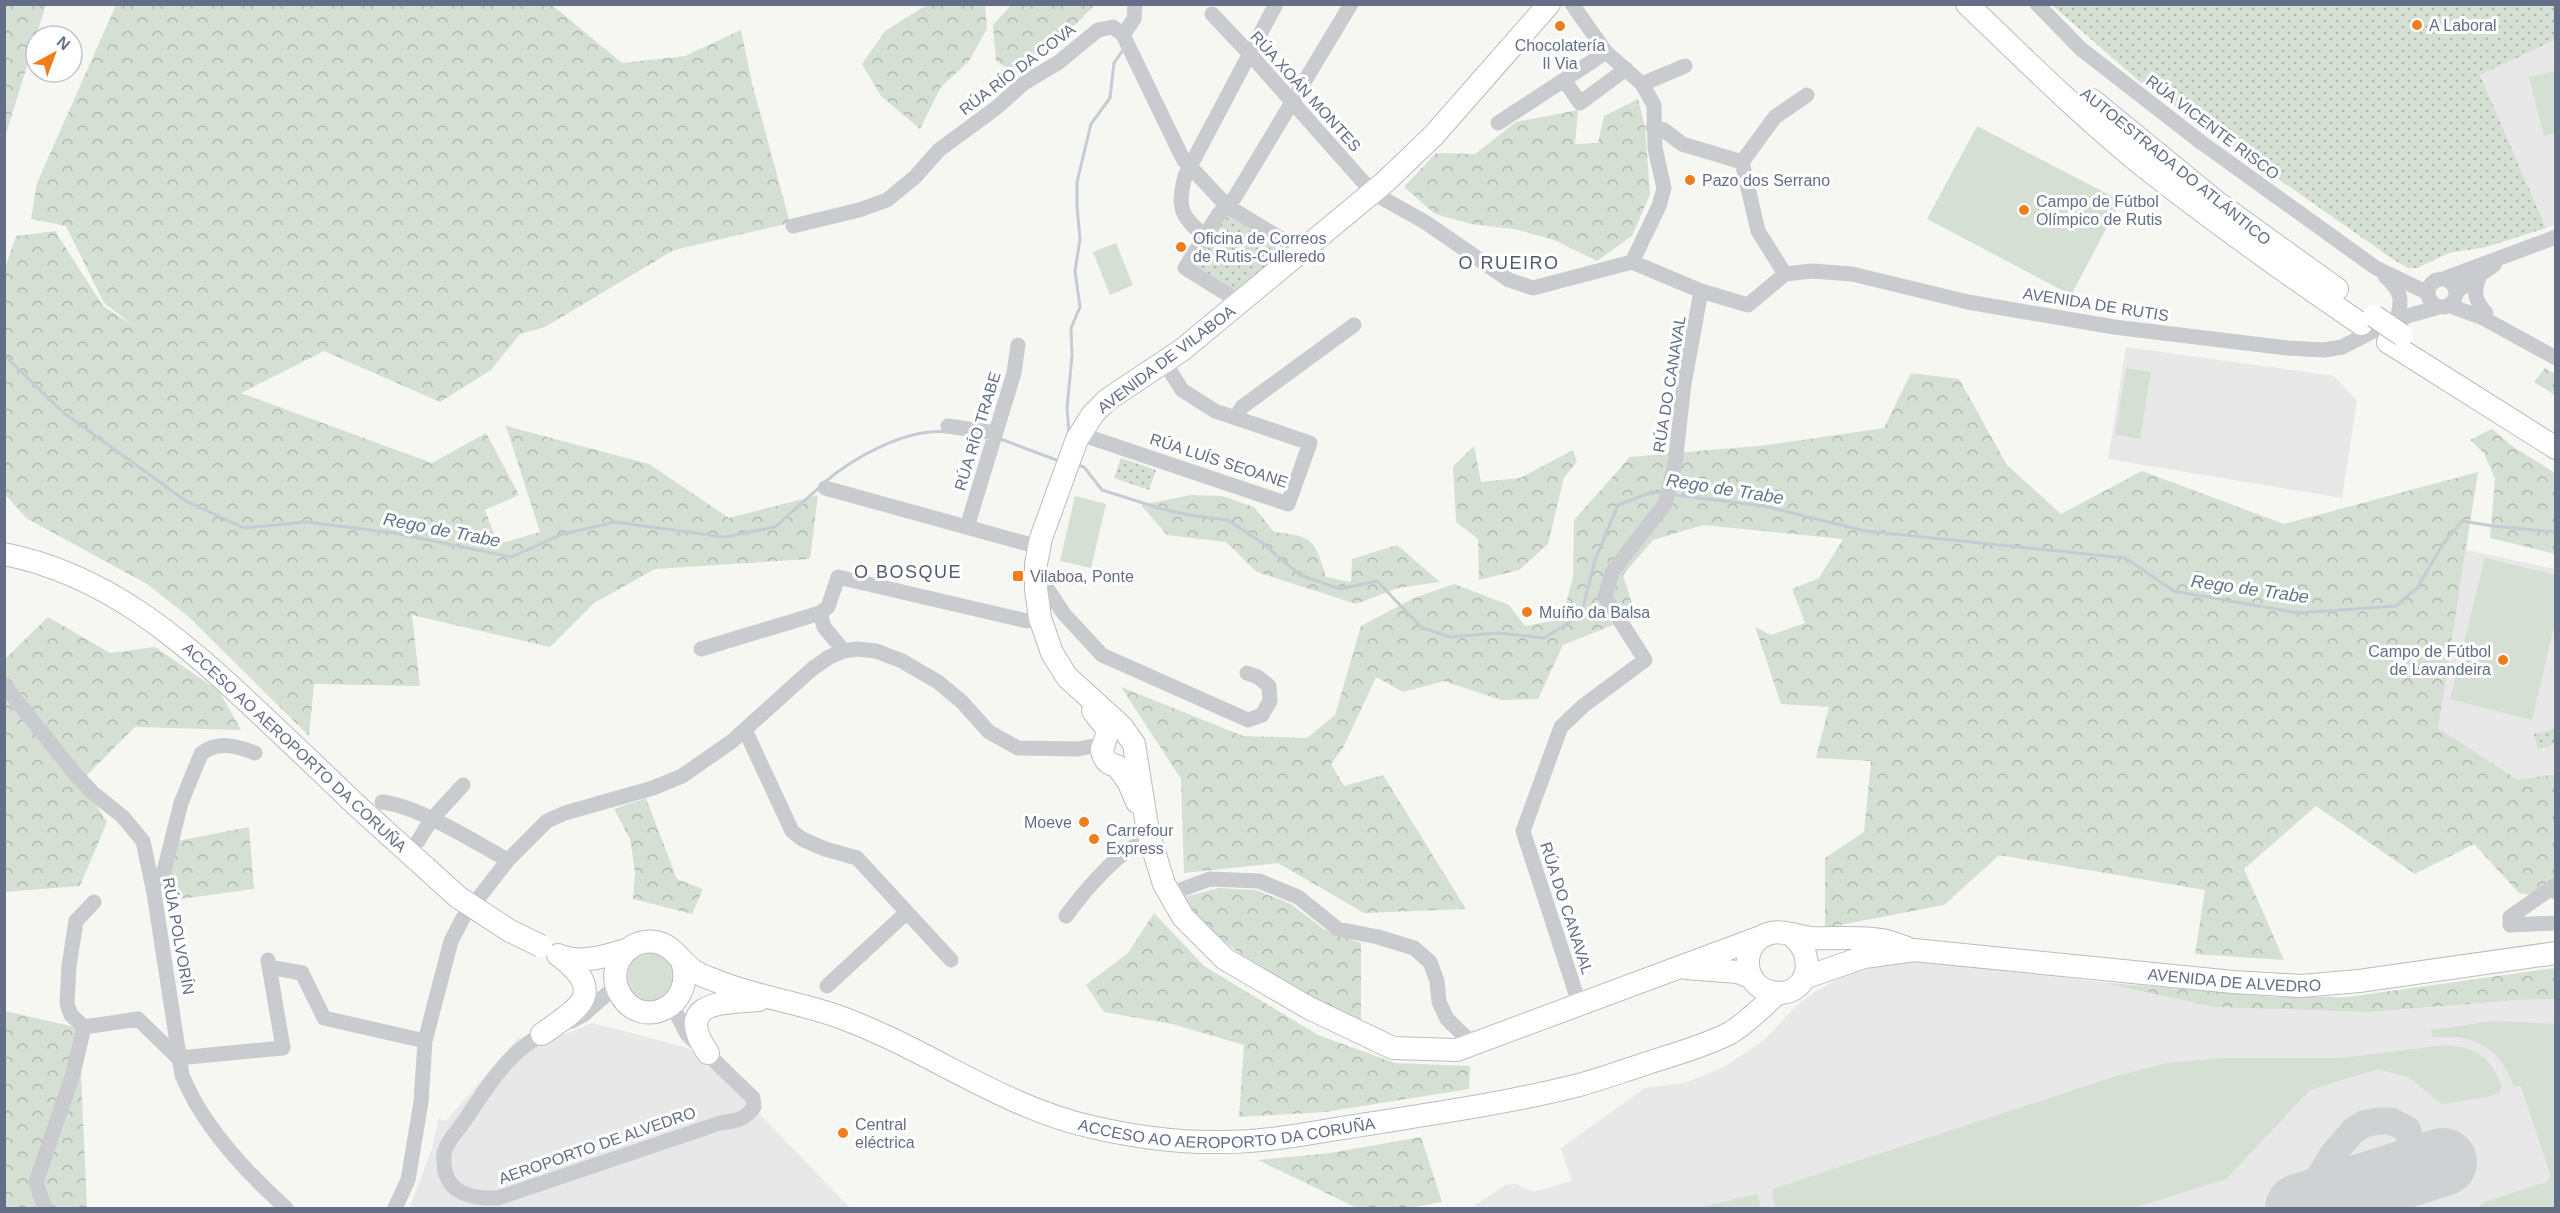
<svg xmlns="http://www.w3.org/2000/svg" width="2560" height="1213" viewBox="0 0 2560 1213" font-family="Arial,sans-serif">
	<defs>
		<pattern id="forest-crowns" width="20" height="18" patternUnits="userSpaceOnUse" patternTransform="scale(1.5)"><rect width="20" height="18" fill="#d6dfd4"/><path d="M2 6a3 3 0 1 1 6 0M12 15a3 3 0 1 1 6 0" fill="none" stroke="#b1b9b2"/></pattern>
		<pattern id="park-dots" width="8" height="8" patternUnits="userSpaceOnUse" patternTransform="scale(1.5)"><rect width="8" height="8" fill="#d6dfd4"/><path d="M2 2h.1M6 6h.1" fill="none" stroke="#b1b9b2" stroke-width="1.8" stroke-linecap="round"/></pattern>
	</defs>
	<rect width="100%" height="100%" fill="#f6f7f3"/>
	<path fill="#e7e8e7" d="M 2555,40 L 2555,224 L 2546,228 L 2480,75 Z
		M 2126,347 L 2334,376 L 2357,401 L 2342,498 L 2108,459 Z
		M 2466,550 L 2555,569 L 2555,774 L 2518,780 L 2437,728 Z
		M 1926,961 L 2099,982 L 2214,1007 L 2369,1012 L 2520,1000 L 2555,999 L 2555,1208 L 1471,1208 L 1505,1185 L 1516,1184 L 1533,1192 L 1572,1181 L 1561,1148 L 1645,1088 L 1685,1083 L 1724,1067 L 1764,1040 L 1797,1005 L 1815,992 L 1843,976 L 1890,963 Z
		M 592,1023 L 681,1046 L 702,1054 L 850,1208 L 410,1208 L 432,1148 L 439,1118 L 446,1121 L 519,1037 L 530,1049 Z"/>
	<path fill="#d6dfd4" d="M 2555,71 L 2555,133 L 2544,136 L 2529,77 Z
		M 1977,126 L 2121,201 L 2071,295 L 1927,219 Z
		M 1116,243 L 1133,285 L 1110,295 L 1093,252 Z
		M 2126,368 L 2151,372 L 2140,439 L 2115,435 Z
		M 1075,496 L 1106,504 L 1091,568 L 1060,561 Z
		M 2485,558 L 2555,575 L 2555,622 L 2532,720 L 2450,699 Z
		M 649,951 C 670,957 673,963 675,984 L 659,1004 L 633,1002 L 621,973 L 628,959 Z
		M 2494,1021 L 2555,1024 L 2555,1208 L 2478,1208 L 2484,1202 L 2547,1182 L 2551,1176 L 2521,1086 L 2514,1087 C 2501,1048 2472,1032 2433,1038 L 2431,1030 Z
		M 2445,1045 C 2477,1048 2489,1056 2502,1086 L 2500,1092 L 2487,1097 L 2442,1104 L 2408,1077 L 2378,1069 L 2310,1090 L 2226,1179 L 2134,1208 L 1776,1208 L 1772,1195 L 1773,1189 L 2107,1079 L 2166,1063 L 2224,1058 L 2342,1058 Z
		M 1757,1194 L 1761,1208 L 1698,1208 Z"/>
	<path fill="url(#forest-crowns)" d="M 5,4 L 46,5 L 5,137 L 4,5 Z
		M 928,4 L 985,5 L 987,29 L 969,61 L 941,87 L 920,129 L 881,96 L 862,64 L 885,31 Z
		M 116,5 L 552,5 L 622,63 L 685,56 L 741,30 L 752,83 L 790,223 L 674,250 L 545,327 L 520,334 L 491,370 L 440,402 L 324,351 L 241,393 L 432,463 L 486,433 L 519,495 L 485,510 L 498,544 L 540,532 L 506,426 L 649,464 L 729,518 L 818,495 L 810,559 L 655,569 L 594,603 L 550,647 L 412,615 L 420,686 L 314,684 L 309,736 L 189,617 L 147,584 L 26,518 L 5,494 L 4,271 L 16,236 L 55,231 L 103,306 L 137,328 L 104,303 L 66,226 L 31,219 L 37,183 Z
		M 1011,5 L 1011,4 L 1095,5 L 1069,31 L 1019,75 L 996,61 L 993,25 Z
		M 1638,99 L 1645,127 L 1650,194 L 1632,236 L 1597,261 L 1554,240 L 1514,229 L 1471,224 L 1435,214 L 1404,187 L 1436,153 L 1475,154 L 1516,122 L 1578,110 L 1575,144 L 1598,143 L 1604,116 Z
		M 2545,368 L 2555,374 L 2555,395 L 2534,382 Z
		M 1911,373 L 1959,379 L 2007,465 L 2061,514 L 2142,471 L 2284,524 L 2478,472 L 2438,728 L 2518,780 L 2555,774 L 2555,899 L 2519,893 L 2474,844 L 2415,874 L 2316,806 L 2244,869 L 2284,960 L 2195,954 L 2205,890 L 1999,855 L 1944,905 L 1825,928 L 1825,858 L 1864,832 L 1871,761 L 1816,758 L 1829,707 L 1781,704 L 1755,627 L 1771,635 L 1805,623 L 1792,589 L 1819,578 L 1843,539 L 1703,525 L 1653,540 L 1623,575 L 1636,616 L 1563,645 L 1538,699 L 1501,700 L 1444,681 L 1403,692 L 1376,677 L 1343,748 L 1331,764 L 1344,786 L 1383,775 L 1466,909 L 1364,913 L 1278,863 L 1184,873 L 1181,779 L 1121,687 L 1243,736 L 1307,738 L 1335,715 L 1361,626 L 1414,598 L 1454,584 L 1509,605 L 1525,626 L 1562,619 L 1573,577 L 1574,520 L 1630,457 L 1768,445 L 1884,428 Z
		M 2492,429 L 2512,446 L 2555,473 L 2555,554 L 2490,538 L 2495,479 L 2484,453 L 2470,440 Z
		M 1474,446 L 1481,482 L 1520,478 L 1573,450 L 1577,462 L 1564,477 L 1548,544 L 1519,570 L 1479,580 L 1478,539 L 1456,522 L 1453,466 Z
		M 1191,495 L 1222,496 L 1254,507 L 1274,532 C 1313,536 1315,540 1326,577 L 1351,582 L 1352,559 L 1397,545 L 1440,582 L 1398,588 L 1356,604 L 1257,572 L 1226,542 L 1167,535 L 1141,505 Z
		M 48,617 L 110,653 L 155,647 L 219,691 L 241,730 L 135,727 L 81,781 L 107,822 L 80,886 L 5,892 L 5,659 Z
		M 646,798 L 677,879 L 703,889 L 692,914 L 633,899 L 635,873 L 630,839 L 614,809 Z
		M 249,827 L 254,889 L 166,901 L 177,841 Z
		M 1219,888 L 1256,890 L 1291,904 L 1325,930 L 1361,943 L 1361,1021 L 1336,1011 L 1239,953 L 1202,923 L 1184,897 Z
		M 1154,913 L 1204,966 L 1318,1035 L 1395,1063 L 1470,1066 L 1469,1089 L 1325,1112 L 1239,1117 L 1244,1045 L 1172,1024 L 1104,1012 L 1086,985 L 1128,953 Z
		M 2555,968 L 2555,999 L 2519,1000 L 2369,1012 L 2214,1007 L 2099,982 L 2274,997 L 2348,997 Z
		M 5,1011 L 79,1028 L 87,1208 L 5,1208 Z
		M 1421,1137 L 1442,1202 L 1409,1208 L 1357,1208 L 1258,1160 L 1330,1153 Z"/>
	<path fill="url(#park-dots)" d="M 2052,5 L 2555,5 L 2555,40 L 2480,75 L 2546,228 L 2486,247 L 2449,253 L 2417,268 L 2408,268 L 2394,260 L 2140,82 Z
		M 1230,215 L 1283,252 L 1237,293 L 1193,266 L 1224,216 Z
		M 1121,458 L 1156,470 L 1149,490 L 1114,478 Z
		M 2555,729 L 2555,744 L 2538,749 L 2534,734 Z"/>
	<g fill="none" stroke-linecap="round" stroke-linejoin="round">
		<path stroke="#c6ccd3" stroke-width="3" d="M 4,355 L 64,413 L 186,501 L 244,528 L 306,522 L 394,533 L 511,557 L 563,534 L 615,522 L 725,537 L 775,527 L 821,486
			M 1069,434 L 1067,408 L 1072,356 L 1071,328 L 1080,307 L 1075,271 L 1080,239 L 1077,207 L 1077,182 L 1091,124 L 1110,98 L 1114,63 L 1123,50
			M 998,438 L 1059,461
			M 1077,465 L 1084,467 L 1102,490 L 1162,509 L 1189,515 L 1228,520 L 1261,542 L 1300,575 L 1340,589 L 1377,581 L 1421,627 L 1450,637 L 1498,633 L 1544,638 L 1581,615 L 1595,560 L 1618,505 L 1652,492 L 1661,493
			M 825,482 C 854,457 907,428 947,432
			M 1674,495 L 1764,506 L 1865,531 L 2125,558 L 2174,591 L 2298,613 L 2396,606 L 2417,588 L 2443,544 L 2462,521 L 2493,526 L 2556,532"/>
		<path stroke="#cfd2d3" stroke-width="27" d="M 2290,1208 L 2313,1187 L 2333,1154 L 2353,1131 L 2364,1124 L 2379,1121 L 2391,1121 L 2407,1129 L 2417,1161 L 2417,1171"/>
		<path stroke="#cfd2d3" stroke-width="68" d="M 2299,1208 L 2443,1162"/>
		<defs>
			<g id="highway">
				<path d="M 1549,4 L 1434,135 L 1385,182 L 1182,350 L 1107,400 L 1093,414 L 1077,439 L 1041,538 L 1036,564 L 1036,589 L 1040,618 L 1052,653 L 1067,677 L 1122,727 L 1134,744 L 1148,832 L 1164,884 L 1183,917 L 1225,959 L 1309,1008 L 1393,1048 L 1457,1050 L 1766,935"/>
				<path d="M 1967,4 C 2024,59 2081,115 2142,165 C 2213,221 2286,273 2361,324"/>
				<path d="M 2092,100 L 2219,204 L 2337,289"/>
				<path d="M 2388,342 L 2556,448"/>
				<path d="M 4,554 C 106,574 181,639 254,708 C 288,740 321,771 354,803"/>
				<path d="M 1093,711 C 1107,730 1111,727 1102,749 C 1103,759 1107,764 1117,766 L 1129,783 L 1137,802"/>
				<path d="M 1791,935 C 1819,956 1808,999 1772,992 C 1740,986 1740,940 1771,933 C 1784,930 1799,937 1812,938 C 1835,939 1858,936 1881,940 C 1890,941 1898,945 1907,948"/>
				<path d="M 558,955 C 580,965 607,956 629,949"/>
				<path id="s1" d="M 682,961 C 697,1007 639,1033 619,992 C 606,967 628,937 656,942 C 673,945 680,961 694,971 C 701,976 710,978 719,982 C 759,998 804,1003 845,1019 C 930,1051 1003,1107 1092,1127 C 1135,1137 1179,1143 1223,1142 C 1274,1142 1325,1130 1374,1123 C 1443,1112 1512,1102 1579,1085 C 1601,1079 1623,1071 1645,1064 C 1674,1054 1703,1047 1730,1033 C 1747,1023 1763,1006 1778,993"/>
				<path d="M 1686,968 L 1738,972 L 1752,978"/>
				<path id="s2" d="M 1804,978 L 1864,957 L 1914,950 L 2233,982 L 2301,986 L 2359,981 L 2556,953"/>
				<path d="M 542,1034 C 577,1009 608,994 561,957"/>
				<path d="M 708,1053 C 673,1001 722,1003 759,1000"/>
			</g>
		</defs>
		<use href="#highway" stroke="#bbbcc0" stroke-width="24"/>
		<path stroke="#c9cbcf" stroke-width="15" d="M 1572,4 L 1606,52 L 1642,84 L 1654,105 L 1655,148 L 1664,188 L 1659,206 L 1632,262
			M 2037,4 L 2081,49 L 2202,143 L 2376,268 L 2428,293
			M 1212,14 L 1249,53 L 1373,193 L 1425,222 L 1509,280 L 1533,288 L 1632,262 L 1701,291 L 1748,305 L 1785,274
			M 1123,35 L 1134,19 L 1135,4
			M 1606,52 L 1564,80 L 1580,103 L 1626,69
			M 1642,84 L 1685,66
			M 1498,123 L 1564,80
			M 1653,127 L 1664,130 L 1682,144 L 1742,162 L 1758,231 L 1785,274
			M 1742,162 L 1775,117 L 1807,95
			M 793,226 L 859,210 L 887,200 L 915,177 L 939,150 L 996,108 L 1024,83 L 1059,62 L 1098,30 L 1113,27 L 1123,35 L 1183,159 L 1227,206 L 1290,244 L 1299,256
			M 1205,236 C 1180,217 1177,206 1185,176 L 1276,4
			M 1785,274 L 1812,271 L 1852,274 L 1968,302 L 2114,327 L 2287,348 L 2324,350 L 2342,347 L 2397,319 L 2439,307
			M 2480,275 C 2473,291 2474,300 2486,313
			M 2385,276 C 2401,291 2403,298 2397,319
			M 2443,279 L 2556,237
			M2428 293a14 14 0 1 1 28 0a14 14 0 1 1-28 0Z
			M 2456,292 L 2494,265
			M 1237,305 L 1230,296 L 1185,268 L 1218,215 L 1235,197 L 1351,4
			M 2448,305 L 2483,318 L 2556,358
			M 1236,417 L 1242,407 L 1354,325
			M 948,426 L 995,433
			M 1080,434 L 1288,504 L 1310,443 L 1215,411 L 1182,390 L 1165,363
			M 825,488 L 1039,547
			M 967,527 L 1014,373 L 1018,345
			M 1039,573 L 1042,581 L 1064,614 L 1102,655 L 1248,720 L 1262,715 L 1270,701 L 1269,686 L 1258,677 L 1247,673
			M 701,649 L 820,613
			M 844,651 L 824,627 L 820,613 L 828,607 L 838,577 L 1027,621 L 1040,618
			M 4,685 L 76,775 L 92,792 L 123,817 L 143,841 L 154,893 L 182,1075 C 202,1125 247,1173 286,1208
			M 745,730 L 792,831 L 802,839 L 825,849 L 857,858 L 951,960
			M 382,802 C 419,806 474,842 508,860
			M 418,841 L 431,820 L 463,785
			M 153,885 L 164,871 L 181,803 L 201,754 C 217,740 237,746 255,753
			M 2556,885 L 2510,917 L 2510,925 L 2556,923
			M 1169,894 L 1210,879 L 1259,881 L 1298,897 L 1338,929 L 1378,937 L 1414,948 L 1430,962 L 1437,981 L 1439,1002 L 1447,1019 L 1474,1045
			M 94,902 L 76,921 L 69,966 L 67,1004 L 71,1015 L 84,1027 L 138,1019 L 178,1058 L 283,1048 L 268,960
			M 1066,916 C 1082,894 1120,848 1146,841
			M 269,967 L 302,973 L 324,1018 L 425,1041
			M 827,986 L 906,913
			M 1580,1006 L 1523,831 L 1561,727 L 1583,706 L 1645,660 L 1605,597 L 1612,572 L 1665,504 L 1675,464 L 1684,384 L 1701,291
			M 572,1021 L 583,1015 L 616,986
			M 550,1031 C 510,1047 486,1089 463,1123 C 457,1131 448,1141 445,1150 C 443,1154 444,1159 444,1163 C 445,1194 473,1199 498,1198 L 720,1123 C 735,1121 745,1120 754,1107 L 753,1098 L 687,1034 L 672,1005
			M 45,1208 L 36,1182 L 73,1074 L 84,1027
			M 395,1208 L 408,1180 L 421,1102 L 425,1041 L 451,941 L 463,918 L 508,860 L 547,821 L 565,813 L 653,788 L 682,776 L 731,742 L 812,669 L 829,657 L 844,651 L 857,649 L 876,651 L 902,661 L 938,682 L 962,702 L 989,732 L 1018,748 L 1078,749 L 1104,744"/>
		<use href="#highway" stroke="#fff" stroke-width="22"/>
		<defs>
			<path id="highway-bridge" d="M 2374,316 L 2402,335
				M 354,803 L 458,897 L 510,931 L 541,946"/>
		</defs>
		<use href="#highway-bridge" stroke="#bbbcc0" stroke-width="24" stroke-linecap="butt"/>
		<use href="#highway-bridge" stroke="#fff" stroke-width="22"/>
	</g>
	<g fill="#ef7d1b" stroke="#fff" stroke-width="2">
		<circle cx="2417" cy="25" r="6"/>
		<circle cx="1560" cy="26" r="6"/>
		<circle cx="1690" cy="180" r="6"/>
		<circle cx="2024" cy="210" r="6"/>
		<circle cx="1181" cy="247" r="6"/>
		<rect x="1012" y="570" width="12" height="12" rx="3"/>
		<circle cx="1527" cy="612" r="6"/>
		<circle cx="2503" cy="660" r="6"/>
		<circle cx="1084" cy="822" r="6"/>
		<circle cx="1094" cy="839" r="6"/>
		<circle cx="843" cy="1133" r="6"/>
	</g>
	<g text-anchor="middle" stroke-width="6" stroke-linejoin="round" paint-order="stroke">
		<g font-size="16" fill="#646f87" stroke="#fff" text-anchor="start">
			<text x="2429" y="31">A Laboral</text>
			<text x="1560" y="51" text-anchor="middle">Chocolatería<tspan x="1560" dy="18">Il Via</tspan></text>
			<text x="1702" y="186">Pazo dos Serrano</text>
			<text x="2036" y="207">Campo de Fútbol<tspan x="2036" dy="18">Olímpico de Rutis</tspan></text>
			<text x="1193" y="244">Oficina de Correos<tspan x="1193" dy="18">de Rutis-Culleredo</tspan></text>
			<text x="1030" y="582">Vilaboa, Ponte</text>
			<text x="1539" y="618">Muíño da Balsa</text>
			<text x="2491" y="657" text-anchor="end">Campo de Fútbol<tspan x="2491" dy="18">de Lavandeira</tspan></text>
			<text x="1072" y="828" text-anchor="end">Moeve</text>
			<text x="1106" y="836">Carrefour<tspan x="1106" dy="18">Express</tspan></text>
			<text x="855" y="1130">Central<tspan x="855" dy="18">eléctrica</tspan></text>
		</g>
		<g font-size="16" fill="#646f87" stroke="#fff">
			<text transform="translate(1017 69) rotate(-37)" y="6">RÚA RÍO DA COVA</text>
			<text transform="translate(1306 91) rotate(48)" y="6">RÚA XOÁN MONTES</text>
			<text transform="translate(2213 127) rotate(37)" y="6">RÚA VICENTE RISCO</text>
			<text transform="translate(2176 166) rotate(39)" y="6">AUTOESTRADA DO ATLÁNTICO</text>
			<text transform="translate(2096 304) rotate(9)" y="6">AVENIDA DE RUTIS</text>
			<text transform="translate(1166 359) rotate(-37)" y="6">AVENIDA DE VILABOA</text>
			<text transform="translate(1669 384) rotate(-81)" y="6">RÚA DO CANAVAL</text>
			<text transform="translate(977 431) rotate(-73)" y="6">RÚA RÍO TRABE</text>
			<text transform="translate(1219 460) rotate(18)" y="6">RÚA LUÍS SEOANE</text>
			<text transform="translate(295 747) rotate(43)" y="6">ACCESO AO AEROPORTO DA CORUÑA</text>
			<text transform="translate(1567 908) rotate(72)" y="6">RÚA DO CANAVAL</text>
			<text transform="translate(179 936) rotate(80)" y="6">RÚA POLVORÍN</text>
			<text dy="6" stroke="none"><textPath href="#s2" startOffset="436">AVENIDA DE ALVEDRO</textPath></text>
			<text dy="6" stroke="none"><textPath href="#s1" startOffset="800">ACCESO AO AEROPORTO DA CORUÑA</textPath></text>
			<text transform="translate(597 1145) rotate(-19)" y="6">AEROPORTO DE ALVEDRO</text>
		</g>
		<g font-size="18" letter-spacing="1.5" fill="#525b6b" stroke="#fff">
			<text x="1509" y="269">O RUEIRO</text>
			<text x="908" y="578">O BOSQUE</text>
		</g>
		<g font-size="18" font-style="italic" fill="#64778a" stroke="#fff">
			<text transform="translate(1725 489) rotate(9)" y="6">Rego de Trabe</text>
			<text transform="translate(442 530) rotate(11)" y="6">Rego de Trabe</text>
			<text transform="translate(2250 589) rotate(8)" y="6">Rego de Trabe</text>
		</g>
	</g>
	<rect width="2560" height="1213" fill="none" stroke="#646f87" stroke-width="12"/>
	<g transform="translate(54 54) rotate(41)"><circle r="28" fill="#ffffff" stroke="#c1c5cf" stroke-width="1.5"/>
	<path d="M0-4.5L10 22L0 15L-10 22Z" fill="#ef7d1b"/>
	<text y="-9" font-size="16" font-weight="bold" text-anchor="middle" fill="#646f87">N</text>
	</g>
</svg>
